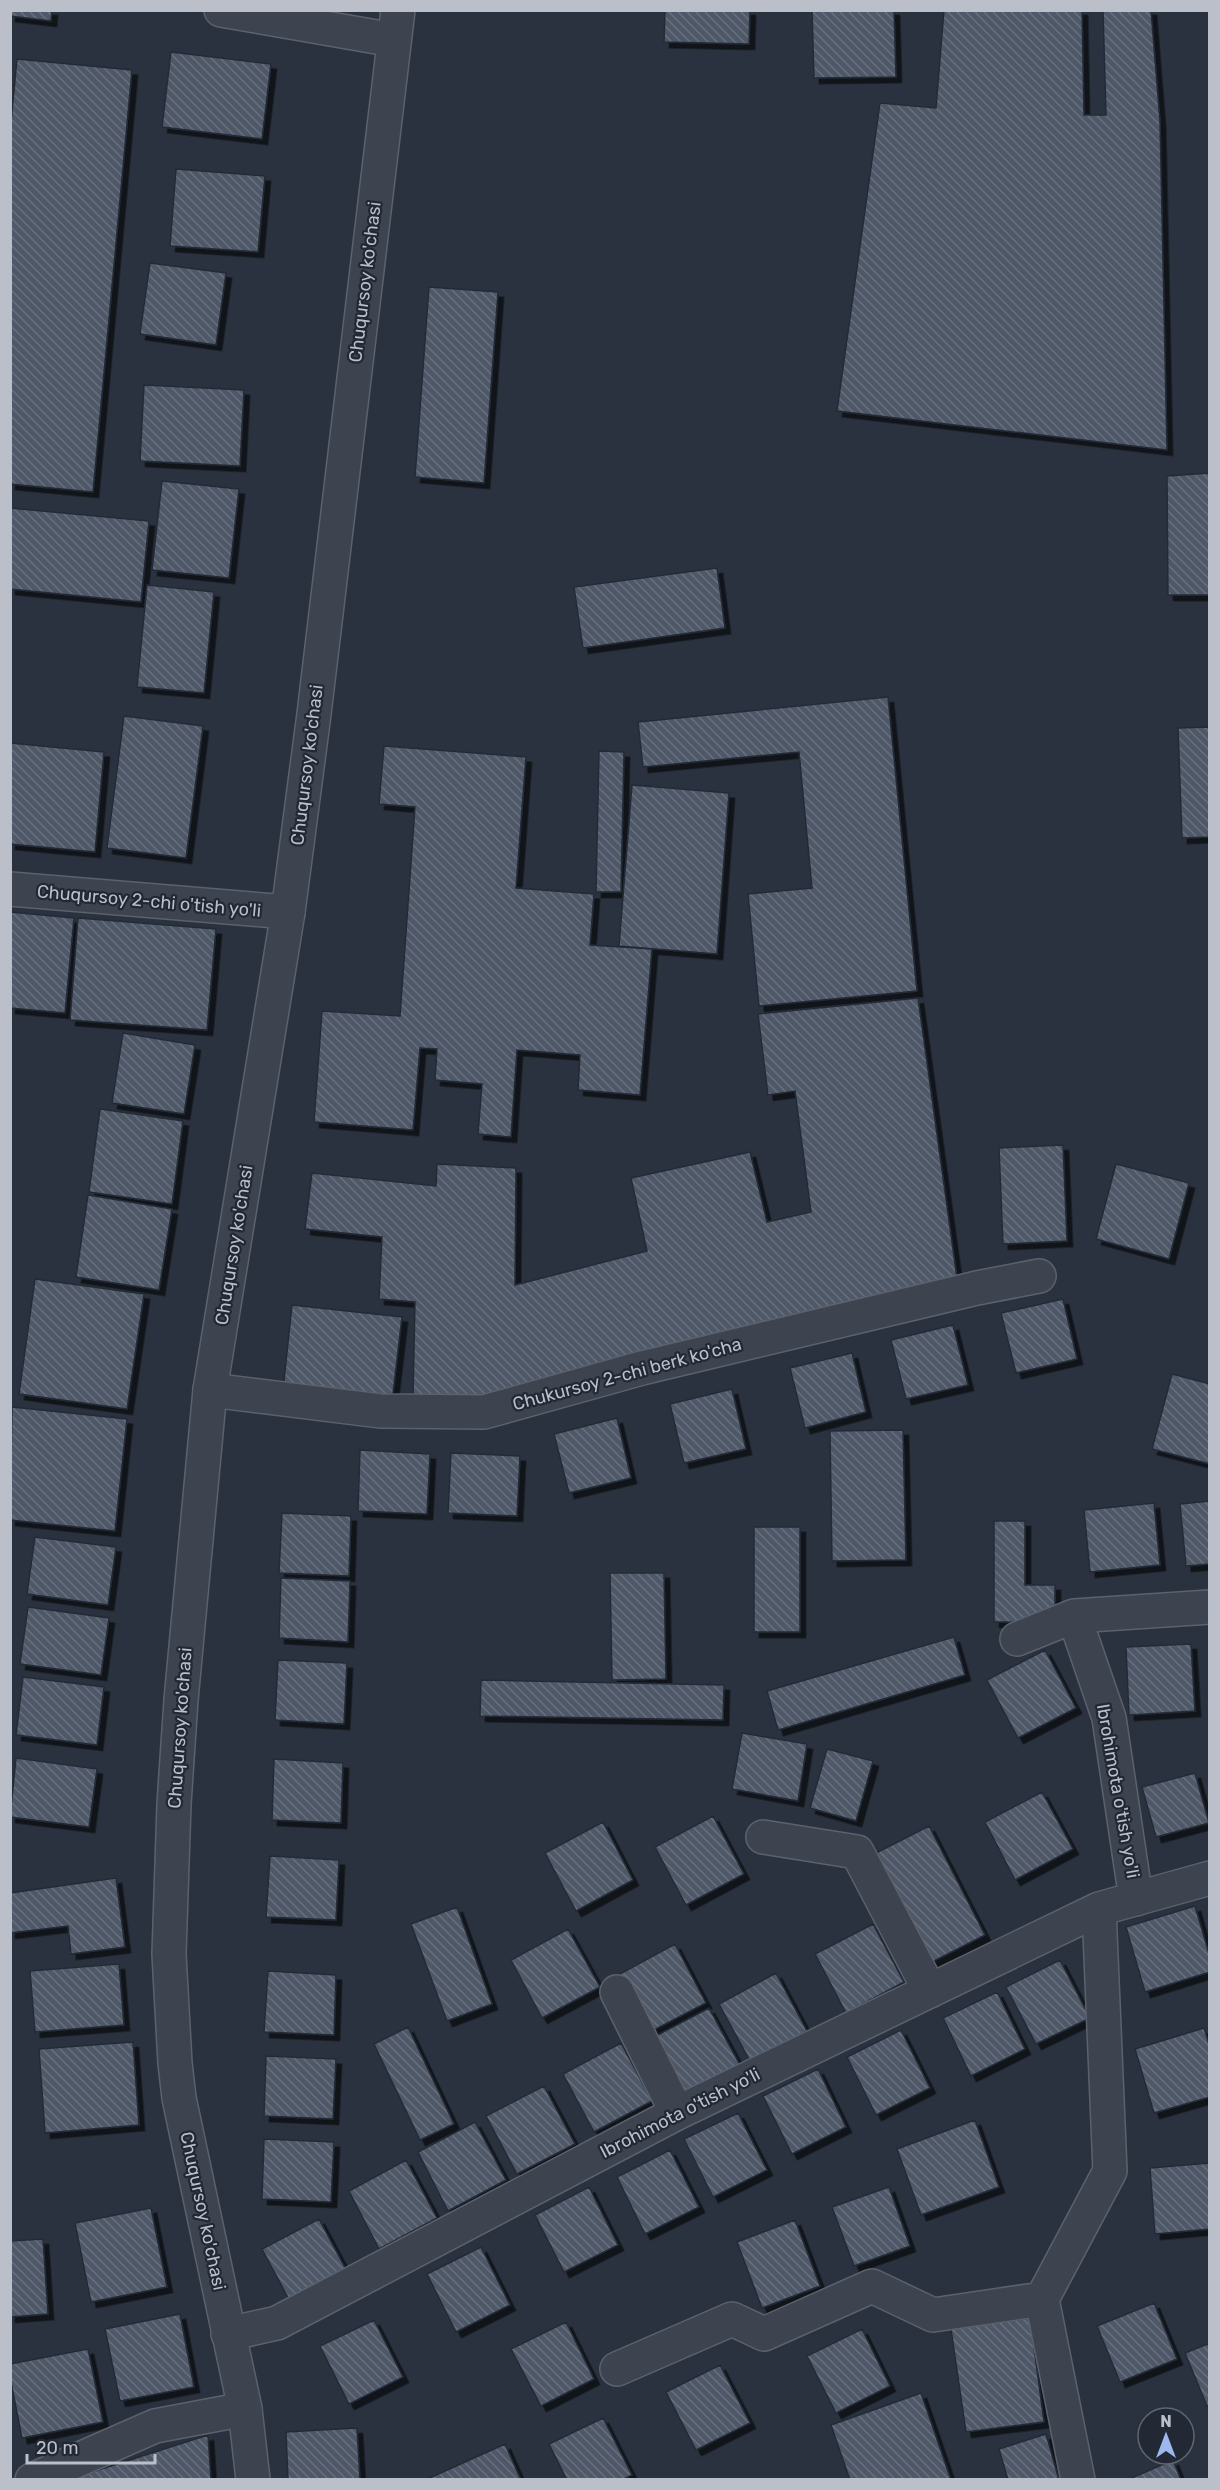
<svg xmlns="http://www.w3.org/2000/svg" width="1220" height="2490" viewBox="0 0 1220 2490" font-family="Rubik,sans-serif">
	<defs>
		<pattern id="building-back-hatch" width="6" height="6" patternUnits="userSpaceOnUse" patternTransform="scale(1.5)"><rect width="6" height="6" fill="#505967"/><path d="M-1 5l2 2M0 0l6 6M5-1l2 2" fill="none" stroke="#676f7b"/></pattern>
		<filter id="shadow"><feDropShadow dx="5.5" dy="5.5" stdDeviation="0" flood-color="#0009"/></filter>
	</defs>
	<rect width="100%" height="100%" fill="#2a323f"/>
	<path fill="url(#building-back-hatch)" stroke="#242b37" stroke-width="1.5" filter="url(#shadow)" d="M 10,10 L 52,10 L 51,21 L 10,16 Z
		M 665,10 L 750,10 L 749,44 L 664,42 Z
		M 812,10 L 894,10 L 896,77 L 814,78 Z
		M 944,10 L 1082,10 L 1084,115 L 1106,115 L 1103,10 L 1151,10 L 1160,121 L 1167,450 L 837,411 L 880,103 L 936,108 Z
		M 171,52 L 271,64 L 262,139 L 162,127 Z
		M 17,59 L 132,70 L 93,492 L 10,484 L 10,132 Z
		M 176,169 L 265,176 L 258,252 L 170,246 Z
		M 150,263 L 226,273 L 216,345 L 140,334 Z
		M 429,287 L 498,292 L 484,483 L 415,477 Z
		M 144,385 L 244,390 L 240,466 L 140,461 Z
		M 1210,473 L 1210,595 L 1168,595 L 1167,476 Z
		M 162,481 L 239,489 L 229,578 L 152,570 Z
		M 10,508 L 149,521 L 141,602 L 10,589 Z
		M 717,568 L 725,628 L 583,648 L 574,587 Z
		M 147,585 L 214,592 L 204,693 L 137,687 Z
		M 888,697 L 917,991 L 759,1006 L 748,894 L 812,888 L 799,752 L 643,767 L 638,722 Z
		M 124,716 L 203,726 L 186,858 L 107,848 Z
		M 1210,727 L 1210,837 L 1182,838 L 1178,728 Z
		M 10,743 L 104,752 L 95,852 L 10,844 Z
		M 384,746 L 526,757 L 516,888 L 594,894 L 590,945 L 652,949 L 640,1095 L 578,1090 L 580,1055 L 517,1050 L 511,1137 L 478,1134 L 482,1084 L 435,1080 L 437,1049 L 420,1048 L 413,1130 L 314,1122 L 322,1011 L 400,1016 L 415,807 L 379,804 Z
		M 599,751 L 624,752 L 621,892 L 596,892 Z
		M 632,785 L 729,793 L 717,954 L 619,946 Z
		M 10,912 L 74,918 L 65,1013 L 10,1008 Z
		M 78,918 L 216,929 L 207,1030 L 70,1020 Z
		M 918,998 L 957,1278 L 477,1402 L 413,1397 L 415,1302 L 379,1299 L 382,1237 L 305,1229 L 312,1173 L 436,1186 L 437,1164 L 516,1168 L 515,1285 L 647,1251 L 631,1178 L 750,1152 L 767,1222 L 811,1212 L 795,1091 L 768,1095 L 758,1014 Z
		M 123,1033 L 195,1045 L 184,1114 L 112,1103 Z
		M 100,1109 L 183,1121 L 172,1204 L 89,1192 Z
		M 1063,1145 L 1067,1241 L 1003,1244 L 999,1148 Z
		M 1116,1164 L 1189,1183 L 1169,1259 L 1096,1239 Z
		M 88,1195 L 172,1209 L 159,1290 L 76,1277 Z
		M 35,1279 L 144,1294 L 127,1409 L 19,1394 Z
		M 1063,1299 L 1077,1359 L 1016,1373 L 1001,1313 Z
		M 292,1305 L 402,1317 L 392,1402 L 283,1390 Z
		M 953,1325 L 968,1385 L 906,1399 L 891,1340 Z
		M 852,1353 L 866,1412 L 805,1428 L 790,1368 Z
		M 1172,1374 L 1210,1384 L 1210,1464 L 1152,1449 Z
		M 732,1389 L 746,1449 L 684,1463 L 670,1404 Z
		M 12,1407 L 127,1419 L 115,1531 L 10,1520 Z
		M 617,1418 L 631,1478 L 569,1493 L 554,1434 Z
		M 903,1430 L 906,1560 L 832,1561 L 830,1431 Z
		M 360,1450 L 430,1454 L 427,1514 L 358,1511 Z
		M 451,1453 L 520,1456 L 517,1516 L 448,1513 Z
		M 1210,1501 L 1210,1564 L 1186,1566 L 1180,1504 Z
		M 1154,1503 L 1160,1565 L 1090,1572 L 1084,1510 Z
		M 282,1513 L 351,1516 L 349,1576 L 279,1573 Z
		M 994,1521 L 1025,1521 L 1025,1585 L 1055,1585 L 1055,1622 L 994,1622 Z
		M 754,1527 L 800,1527 L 800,1632 L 754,1632 Z
		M 35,1537 L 116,1547 L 108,1605 L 27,1594 Z
		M 610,1573 L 664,1573 L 666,1679 L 612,1680 Z
		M 281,1578 L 350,1581 L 348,1642 L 279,1638 Z
		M 28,1607 L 109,1618 L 101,1675 L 20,1664 Z
		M 954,1637 L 965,1675 L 778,1730 L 767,1691 Z
		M 1191,1644 L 1195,1711 L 1129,1715 L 1126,1647 Z
		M 1045,1650 L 1076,1708 L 1018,1738 L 987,1680 Z
		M 278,1660 L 347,1663 L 344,1724 L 275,1720 Z
		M 23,1677 L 104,1687 L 97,1745 L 16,1735 Z
		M 481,1680 L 724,1685 L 723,1720 L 480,1716 Z
		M 742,1733 L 807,1744 L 798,1801 L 732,1789 Z
		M 827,1749 L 873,1761 L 856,1821 L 810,1808 Z
		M 16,1758 L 97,1769 L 89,1827 L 10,1817 Z
		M 274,1759 L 343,1763 L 341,1823 L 272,1820 Z
		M 1195,1773 L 1209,1823 L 1156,1837 L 1142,1787 Z
		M 1042,1792 L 1073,1849 L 1015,1880 L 985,1822 Z
		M 713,1816 L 744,1874 L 686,1905 L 655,1847 Z
		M 603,1822 L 633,1880 L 576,1911 L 545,1853 Z
		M 929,1826 L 985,1935 L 932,1962 L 876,1853 Z
		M 270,1856 L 339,1860 L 336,1920 L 266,1917 Z
		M 116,1878 L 125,1947 L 71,1954 L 68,1926 L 10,1933 L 10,1893 Z
		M 1195,1906 L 1210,1957 L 1210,1972 L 1145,1992 L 1126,1927 Z
		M 457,1907 L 492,2004 L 447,2021 L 411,1924 Z
		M 873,1924 L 904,1982 L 846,2013 L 815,1954 Z
		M 568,1929 L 600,1987 L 542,2018 L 511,1960 Z
		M 675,1944 L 706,2003 L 648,2033 L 618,1975 Z
		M 1060,1960 L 1090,2018 L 1036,2044 L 1006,1987 Z
		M 119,1964 L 124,2025 L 35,2032 L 30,1971 Z
		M 268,1971 L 336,1975 L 334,2035 L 264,2032 Z
		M 776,1973 L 807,2031 L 750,2061 L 719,2004 Z
		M 997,1992 L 1025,2049 L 971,2076 L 943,2018 Z
		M 709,2008 L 740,2065 L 683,2096 L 652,2038 Z
		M 408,2027 L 454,2124 L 420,2140 L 374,2044 Z
		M 1204,2028 L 1210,2047 L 1210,2097 L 1154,2113 L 1135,2049 Z
		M 901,2030 L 930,2088 L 876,2115 L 847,2057 Z
		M 133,2042 L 139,2125 L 45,2133 L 39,2049 Z
		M 621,2043 L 652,2101 L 594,2132 L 563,2074 Z
		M 266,2056 L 336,2059 L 333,2119 L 264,2116 Z
		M 818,2069 L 846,2127 L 792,2154 L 763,2096 Z
		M 544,2086 L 575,2144 L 517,2174 L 486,2116 Z
		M 738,2113 L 767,2170 L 713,2197 L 684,2139 Z
		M 975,2120 L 999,2187 L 921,2215 L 897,2149 Z
		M 475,2122 L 506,2180 L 448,2211 L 418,2152 Z
		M 264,2139 L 334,2142 L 331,2202 L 262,2199 Z
		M 670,2150 L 699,2207 L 645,2234 L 617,2177 Z
		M 406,2160 L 437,2218 L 379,2249 L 349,2191 Z
		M 1210,2163 L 1210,2229 L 1155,2234 L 1150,2168 Z
		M 589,2187 L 618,2245 L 564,2272 L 535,2215 Z
		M 889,2187 L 910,2246 L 854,2266 L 832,2207 Z
		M 151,2208 L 167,2287 L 91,2302 L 75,2223 Z
		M 319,2219 L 350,2277 L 293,2307 L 262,2249 Z
		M 795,2220 L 820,2286 L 762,2308 L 737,2242 Z
		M 43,2239 L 48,2314 L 10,2317 L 10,2241 Z
		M 481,2247 L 510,2305 L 456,2332 L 427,2274 Z
		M 1154,2303 L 1177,2359 L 1120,2382 L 1097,2326 Z
		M 180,2314 L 194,2387 L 120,2401 L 105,2329 Z
		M 1030,2318 L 1044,2422 L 966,2432 L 951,2329 Z
		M 374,2320 L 403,2377 L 349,2404 L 320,2346 Z
		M 566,2322 L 594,2379 L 541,2406 L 511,2349 Z
		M 862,2329 L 890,2386 L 836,2413 L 807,2356 Z
		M 1210,2343 L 1210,2404 L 1207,2406 L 1185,2353 Z
		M 88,2349 L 103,2422 L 22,2438 L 10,2377 L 10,2364 Z
		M 720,2365 L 750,2423 L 696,2450 L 666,2392 Z
		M 921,2393 L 951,2480 L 850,2480 L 831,2425 Z
		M 603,2418 L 632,2475 L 622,2480 L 567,2480 L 549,2444 Z
		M 357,2428 L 360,2480 L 288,2480 L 286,2432 Z
		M 1046,2434 L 1059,2480 L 1008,2480 L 999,2449 Z
		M 208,2435 L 211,2480 L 67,2480 Z
		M 505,2444 L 521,2480 L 425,2480 Z
		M 1173,2460 L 1181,2480 L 1127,2480 Z"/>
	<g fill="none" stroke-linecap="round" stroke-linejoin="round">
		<defs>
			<path id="minor" d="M 221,10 L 394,40
				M 10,889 L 288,912
				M 210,1390 L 380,1411 L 484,1412 L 642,1368 L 977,1288 L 1039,1276
				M 1074,1616 L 1109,1718 L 1136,1899
				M 1017,1639 L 1074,1616 L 1210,1607
				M 763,1837 L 857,1852 L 930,1991
				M 617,1992 L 677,2113
				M 228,2334 L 277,2323 L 677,2113 L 1099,1909 L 1210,1878
				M 617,2369 L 732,2319 L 764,2334 L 872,2286 L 933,2315 L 1042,2299
				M 32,2480 L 155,2426 L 245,2409
				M 1078,2480 L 1042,2299 L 1110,2171 L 1099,1909"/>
			<path id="tertiary" d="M 253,2480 L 245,2409 L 179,2098 L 175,2063 L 169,1954 L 174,1804 L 181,1700 L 210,1390 L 288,912 L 314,714 L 398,10"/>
		</defs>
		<use href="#minor" stroke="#5b626d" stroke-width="36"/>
		<use href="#tertiary" stroke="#5b626d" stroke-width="36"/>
		<use href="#minor" stroke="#3d444f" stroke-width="33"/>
		<use href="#tertiary" stroke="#3d444f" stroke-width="33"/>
	</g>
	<g text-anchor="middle" stroke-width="4.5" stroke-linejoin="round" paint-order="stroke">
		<g font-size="18" fill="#babfca" stroke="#222935">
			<text transform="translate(365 282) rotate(-83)" y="6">Chuqursoy ko'chasi</text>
			<text transform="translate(307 765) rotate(-83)" y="6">Chuqursoy ko'chasi</text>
			<text transform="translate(149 901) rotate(5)" y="6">Chuqursoy 2-chi o'tish yo'li</text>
			<text transform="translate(234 1245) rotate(-81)" y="6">Chuqursoy ko'chasi</text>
			<text transform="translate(627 1374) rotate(-15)" y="6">Chukursoy 2-chi berk ko'cha</text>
			<text transform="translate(180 1728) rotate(-86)" y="6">Chuqursoy ko'chasi</text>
			<text transform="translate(1118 1791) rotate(80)" y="6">Ibrohimota o'tish yo'li</text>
			<text transform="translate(680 2113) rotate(-27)" y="6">Ibrohimota o'tish yo'li</text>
			<text transform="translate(203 2211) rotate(78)" y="6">Chuqursoy ko'chasi</text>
		</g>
	</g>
	<rect width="1220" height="2490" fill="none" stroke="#babfca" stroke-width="24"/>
	<g transform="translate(1166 2436)"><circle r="28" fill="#222935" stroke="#5f6571" stroke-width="1.5"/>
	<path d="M0-4.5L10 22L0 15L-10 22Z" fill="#9cb8ed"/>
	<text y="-9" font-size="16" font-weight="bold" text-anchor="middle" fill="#babfca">N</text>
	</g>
	<path d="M27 2454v9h128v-9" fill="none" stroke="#babfca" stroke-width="3"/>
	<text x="36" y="2454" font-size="18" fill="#babfca" stroke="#222935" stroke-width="4.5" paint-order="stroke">20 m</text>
</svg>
